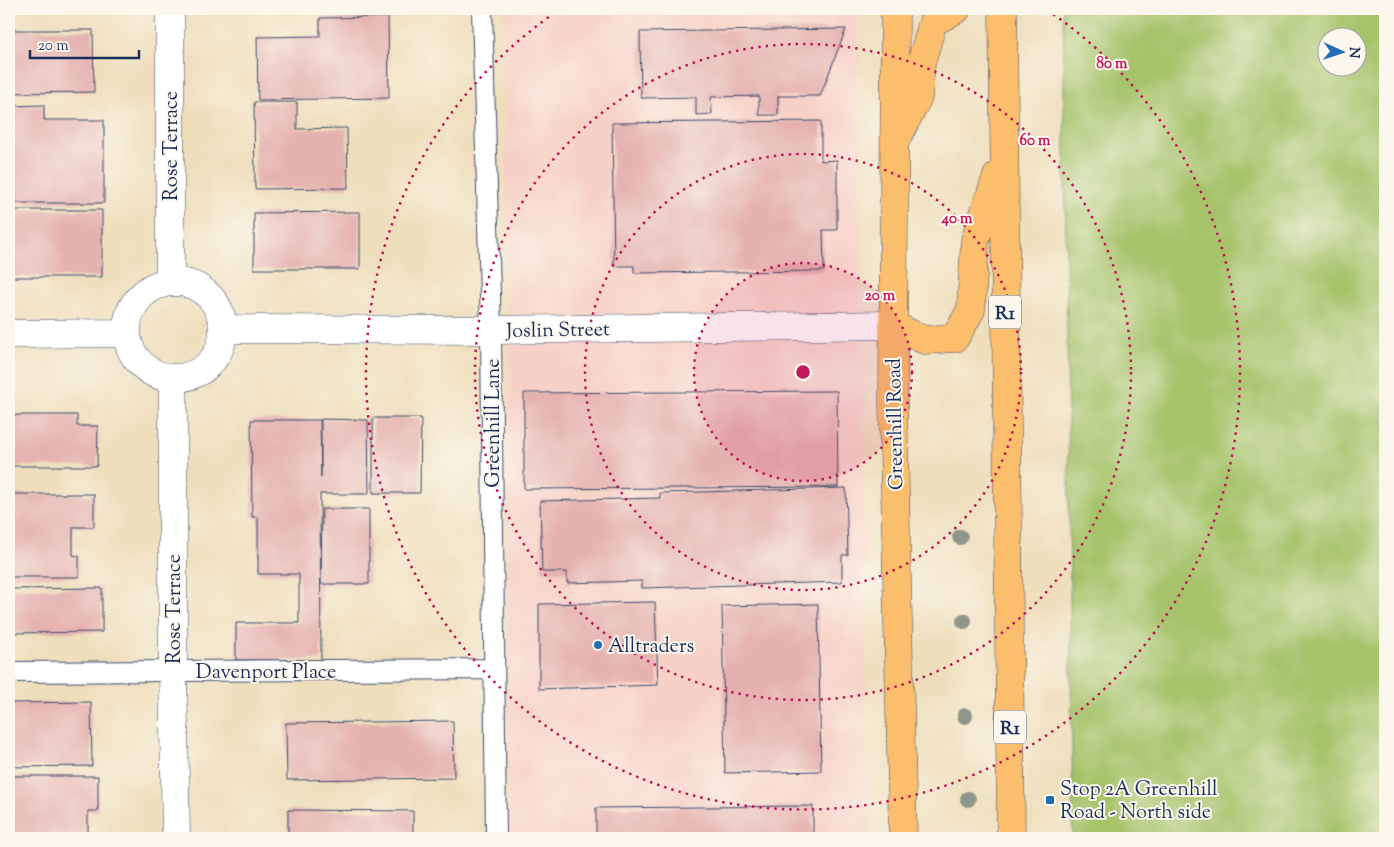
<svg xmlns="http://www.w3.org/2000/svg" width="1394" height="847" viewBox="0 0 1394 847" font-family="'Sorts Mill Goudy',serif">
	<rect width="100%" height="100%" fill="#fbf7ec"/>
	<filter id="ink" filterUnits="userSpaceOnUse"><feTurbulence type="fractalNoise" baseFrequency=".02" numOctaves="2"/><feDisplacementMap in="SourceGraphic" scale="10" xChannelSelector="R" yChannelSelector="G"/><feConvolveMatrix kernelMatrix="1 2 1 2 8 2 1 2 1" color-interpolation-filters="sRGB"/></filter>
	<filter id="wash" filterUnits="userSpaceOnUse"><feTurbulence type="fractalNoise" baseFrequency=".0096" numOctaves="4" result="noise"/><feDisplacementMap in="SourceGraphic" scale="20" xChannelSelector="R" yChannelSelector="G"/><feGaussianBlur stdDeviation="1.12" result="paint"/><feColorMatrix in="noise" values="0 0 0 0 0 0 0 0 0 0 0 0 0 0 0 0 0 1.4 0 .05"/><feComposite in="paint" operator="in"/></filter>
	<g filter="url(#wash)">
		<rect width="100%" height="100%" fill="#eedebc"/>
		<path fill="#f7d1c7" d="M 503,9 L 859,9 L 868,838 L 509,838 L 507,670 L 508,329 Z"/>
		<path fill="#a6c36a" stroke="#607964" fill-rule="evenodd" d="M 1063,9 L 1385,9 L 1385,838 L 1073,838 ZM 1326,38 L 1356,38 L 1356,68 L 1326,68 Z"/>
		<g id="blocks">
			<path fill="#e5b2b0" d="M 388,17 L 389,98 L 258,100 L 257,37 L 320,36 L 320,18 Z
				M 846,29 L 820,96 L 778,96 L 778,115 L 759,115 L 759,96 L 711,97 L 712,114 L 696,115 L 696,97 L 641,98 L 640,32 Z
				M 9,30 L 93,30 L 94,92 L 9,93 Z
				M 254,102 L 297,102 L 297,129 L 347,128 L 348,188 L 255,189 Z
				M 44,105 L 44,120 L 104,120 L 104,203 L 16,203 L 16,194 L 9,194 L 9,106 Z
				M 821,121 L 821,161 L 837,160 L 837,230 L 823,230 L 824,271 L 634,273 L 634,266 L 614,266 L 612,123 Z
				M 9,210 L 102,210 L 102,277 L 9,277 Z
				M 360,212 L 360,269 L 254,269 L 254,213 Z
				M 837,391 L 838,487 L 524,489 L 524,393 Z
				M 11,415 L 77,415 L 77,426 L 98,426 L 97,466 L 9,466 L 9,427 L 11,427 Z
				M 373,418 L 421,418 L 420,493 L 373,493 Z
				M 321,419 L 368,420 L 369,494 L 320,494 L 321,660 L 236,660 L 236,623 L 299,623 L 299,574 L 258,574 L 258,517 L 252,517 L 251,420 L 320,420 L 321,478 Z
				M 846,488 L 848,555 L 842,555 L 842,582 L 642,588 L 642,581 L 567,583 L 567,572 L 542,572 L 540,501 L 660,498 L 660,493 Z
				M 9,494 L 94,494 L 94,527 L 73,527 L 73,555 L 79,556 L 79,577 L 9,577 Z
				M 322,509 L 369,509 L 369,584 L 321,584 Z
				M 102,588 L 102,632 L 9,633 L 9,589 Z
				M 655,602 L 658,685 L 539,689 L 539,604 Z
				M 818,604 L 821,771 L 725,773 L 722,606 Z
				M 91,702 L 92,766 L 9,767 L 9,703 Z
				M 453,721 L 454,778 L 287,780 L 286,723 Z
				M 9,776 L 98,776 L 98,811 L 88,811 L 88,838 L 9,838 Z
				M 813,806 L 813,838 L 596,838 L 596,808 Z
				M 288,810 L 413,811 L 413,838 L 288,838 Z"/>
		</g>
	</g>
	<g filter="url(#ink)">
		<use href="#blocks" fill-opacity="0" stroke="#3b496c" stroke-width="1"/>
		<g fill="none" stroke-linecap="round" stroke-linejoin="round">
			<defs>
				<path id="service" d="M 482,9 L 491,330 L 496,838
					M 9,672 L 494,669"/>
				<path id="minor" d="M 170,9 L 170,282
					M127 330a48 48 0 1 1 96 0a48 48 0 1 1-96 0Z
					M 223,329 L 491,330 L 893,325
					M 9,334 L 127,333
					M 173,379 L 173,671 L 176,838"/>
				<path id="trunk" d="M 895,9 L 893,403 L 903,838
					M 1003,9 C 1005,285 1009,562 1011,838
					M 896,140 L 918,97 L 921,63 L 933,22 L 957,9
					M 893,325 L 924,340 L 955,338 L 971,310 L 975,240 L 997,176"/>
			</defs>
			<use href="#service" stroke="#3b496c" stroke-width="22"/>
			<use href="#minor" stroke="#3b496c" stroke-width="29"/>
			<use href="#trunk" stroke="#3b496c" stroke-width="29"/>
			<use href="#service" stroke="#fff" stroke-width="20"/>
			<use href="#minor" stroke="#fff" stroke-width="28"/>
			<use href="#trunk" stroke="#fabe6d" stroke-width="28"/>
		</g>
		<g fill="#91968a">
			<circle cx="960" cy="537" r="8"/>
			<circle cx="964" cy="621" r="8"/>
			<circle cx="965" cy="716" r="8"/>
			<circle cx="968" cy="799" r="8"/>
		</g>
	</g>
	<circle cx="803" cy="372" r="109" fill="#c2185b" fill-opacity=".12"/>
	<g fill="none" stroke="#c2185b" stroke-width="2.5" stroke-dasharray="2.5 5">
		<circle cx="803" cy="372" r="109"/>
		<circle cx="803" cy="372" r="218"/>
		<circle cx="803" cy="372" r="328"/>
		<path d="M1047 10A437 437 0 1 1 559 10"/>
	</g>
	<g fill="#1f6fb2" stroke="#fbf7ec" stroke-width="2">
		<circle cx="598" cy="645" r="5"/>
		<rect x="1045" y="795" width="10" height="10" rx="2.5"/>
	</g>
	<g text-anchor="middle" stroke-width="4" stroke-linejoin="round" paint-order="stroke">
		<g fill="#fbf7ec" stroke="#5e6b89" stroke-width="1">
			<rect x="989" y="295.5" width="32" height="33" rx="4"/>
			<rect x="994" y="710.5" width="32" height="33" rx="4"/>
		</g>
		<g font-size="19" font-weight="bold" fill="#1b2f5e">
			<text x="1005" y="319">R1</text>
			<text x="1010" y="734">R1</text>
		</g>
		<g font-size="20" fill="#1b2f5e" stroke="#fbf7ec">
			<text transform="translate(170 146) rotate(-90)" y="7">Rose Terrace</text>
			<text transform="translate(558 329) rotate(-1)" y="7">Joslin Street</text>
			<text transform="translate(492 423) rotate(-90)" y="7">Greenhill Lane</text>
			<text transform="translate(894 424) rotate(-91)" y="7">Greenhill Road</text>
			<text transform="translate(173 609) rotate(-90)" y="7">Rose Terrace</text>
			<text x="266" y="678">Davenport Place</text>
		</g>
		<g font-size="20" fill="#1b2f5e" stroke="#fbf7ec" text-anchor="start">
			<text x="608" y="652">Alltraders</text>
			<text x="1060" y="795">Stop 2A Greenhill<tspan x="1060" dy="23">Road - North side</tspan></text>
		</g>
	</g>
	<circle cx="803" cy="372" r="8" fill="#c2185b" stroke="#fbf7ec" stroke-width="2.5"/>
	<g font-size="15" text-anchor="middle" font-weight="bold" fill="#c2185b" stroke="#fbf7ec" stroke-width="4" stroke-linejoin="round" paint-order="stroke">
		<text x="1112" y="68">80 m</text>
		<text x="1035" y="145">60 m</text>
		<text x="957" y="223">40 m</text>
		<text x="880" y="300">20 m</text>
	</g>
	<rect width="1394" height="847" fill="none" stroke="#fbf7ec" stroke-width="30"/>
	<g transform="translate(1342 52) rotate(93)"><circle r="24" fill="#fbf7ec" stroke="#a1a7b3"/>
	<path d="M0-4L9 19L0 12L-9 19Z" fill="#1f6fb2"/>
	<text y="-8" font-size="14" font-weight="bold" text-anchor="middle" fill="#1b2f5e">N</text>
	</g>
	<path d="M30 50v8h109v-8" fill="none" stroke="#1b2f5e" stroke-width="2.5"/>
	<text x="38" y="50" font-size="15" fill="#1b2f5e" stroke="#fbf7ec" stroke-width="4" paint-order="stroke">20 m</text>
</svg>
